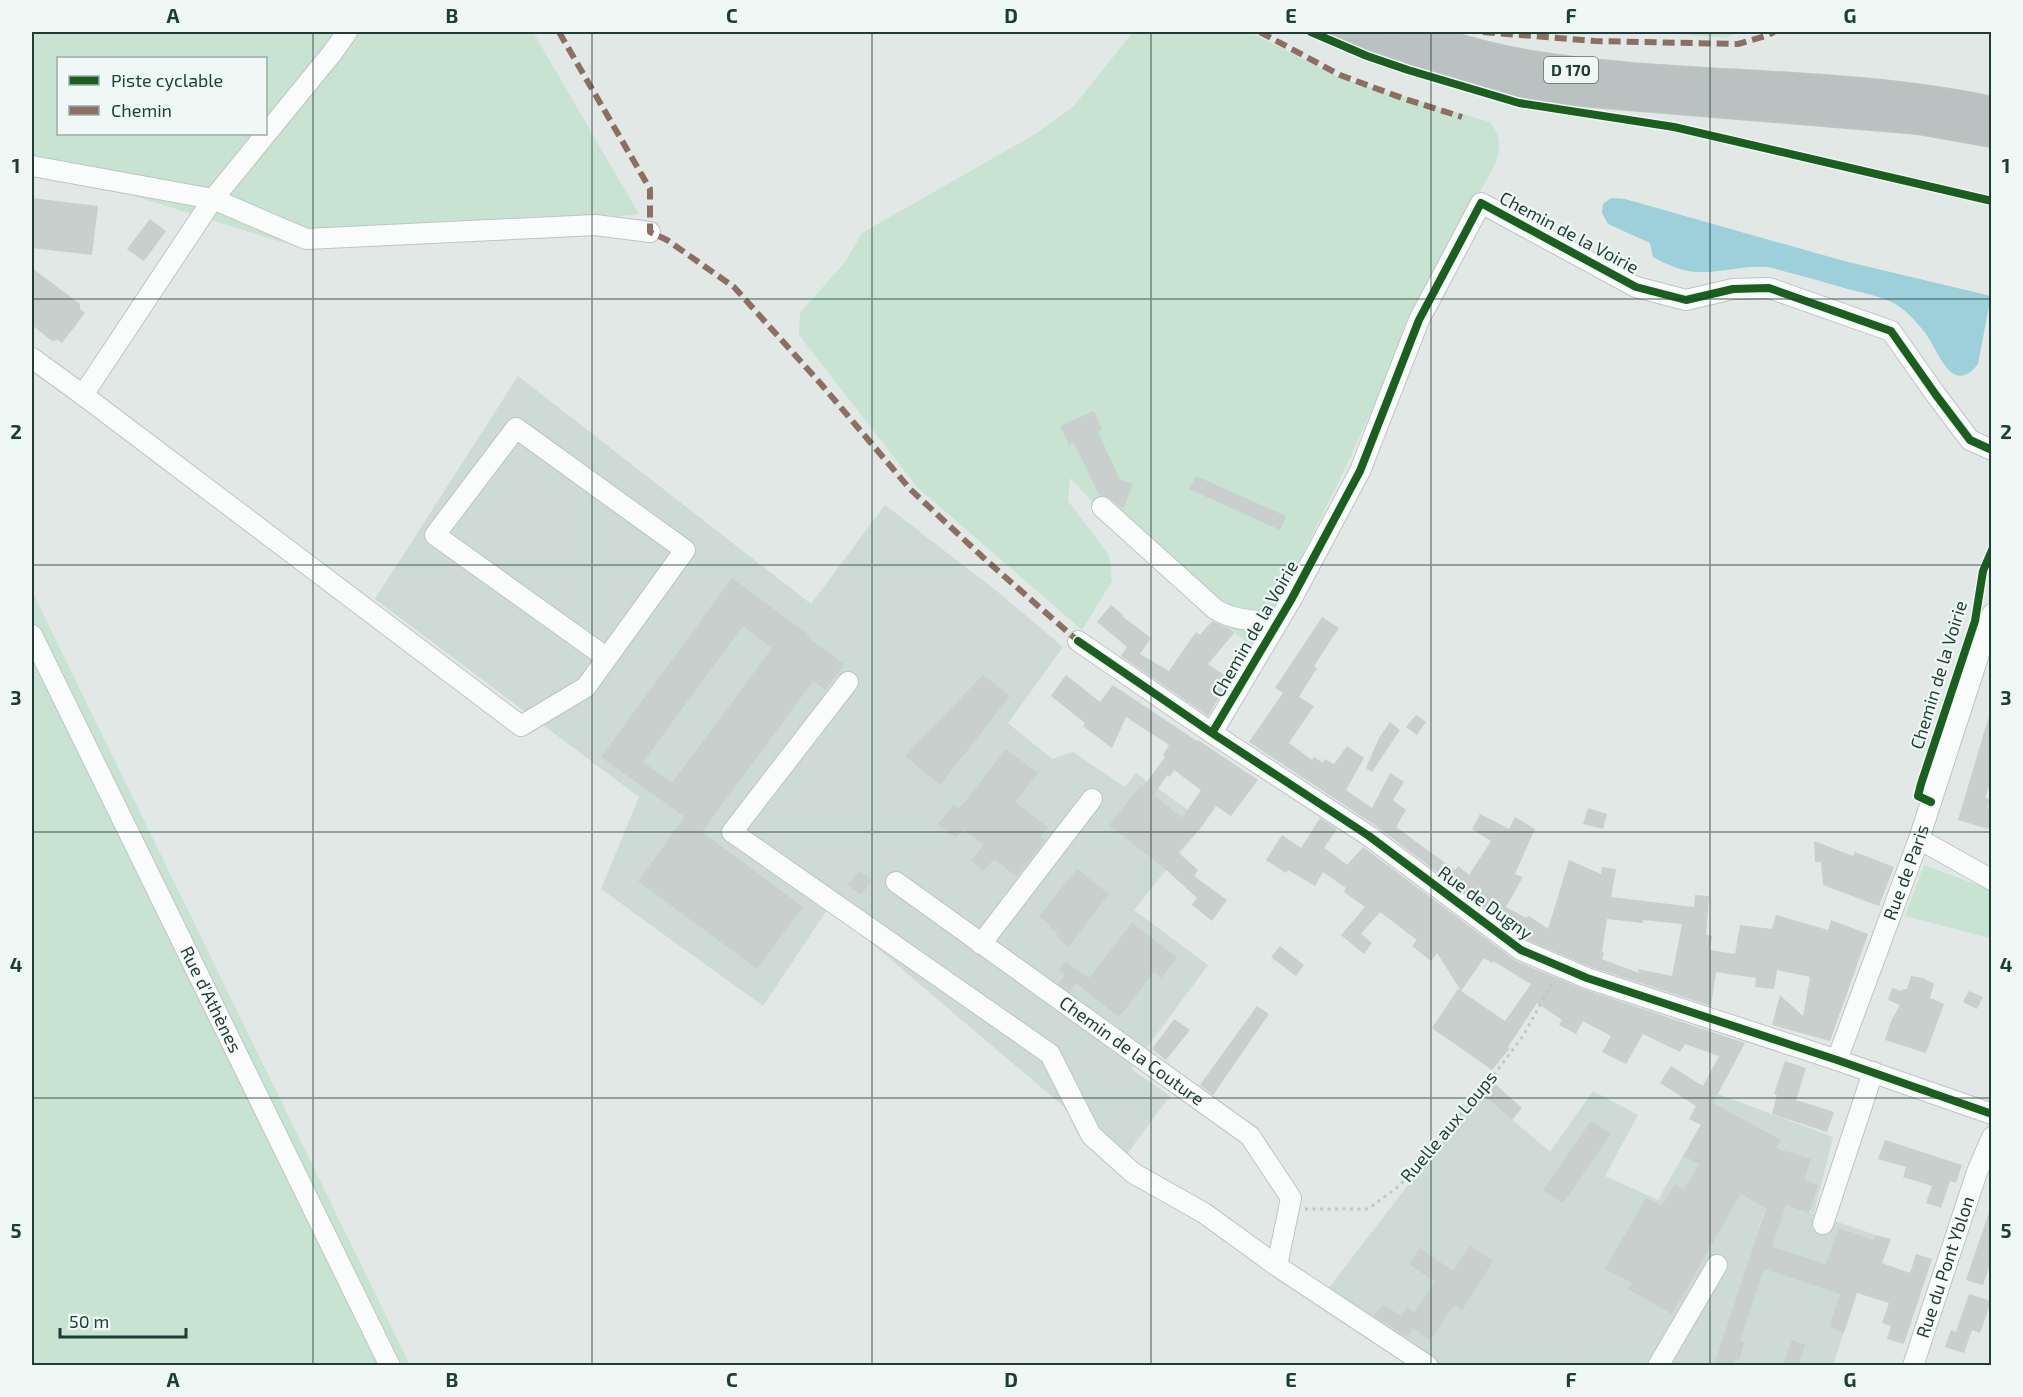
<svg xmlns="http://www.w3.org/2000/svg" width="2023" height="1397" viewBox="0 0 2023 1397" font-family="'Exo 2',sans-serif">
	<rect width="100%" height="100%" fill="#e1e8e5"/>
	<path fill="#cedad5" d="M 518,376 L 811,604 L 885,505 L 998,592 L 1063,647 L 1008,723 L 1052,759 L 1073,752 L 1125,787 L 1136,773 L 1205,822 L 1134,910 L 1208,965 L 1131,1069 L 1170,1096 L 1124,1158 L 829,907 L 763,1006 L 601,889 L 639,797 L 375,599 Z
		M 1593,1091 L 1638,1115 L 1605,1176 L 1658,1200 L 1718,1094 L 1833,1137 L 1814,1213 L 1769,1198 L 1757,1234 L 1770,1199 L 1876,1235 L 1833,1365 L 1433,1365 L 1321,1298 L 1480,1092 L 1550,1152 Z"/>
	<path fill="#c9e3d2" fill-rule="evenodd" d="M 32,32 L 533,32 L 639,214 L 429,239 L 301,248 L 83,180 L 32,177 ZM 58,58 L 266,58 L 266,134 L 58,134 Z
		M 1133,32 L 1250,32 L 1340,78 L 1490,122 C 1500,135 1501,146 1496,162 L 1417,310 L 1343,473 L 1282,596 L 1253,648 L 1136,548 L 1070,478 L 1068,501 L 1109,555 L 1112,581 L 1082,630 L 918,488 L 799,335 L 800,313 L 845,262 L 862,233 L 1034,135 L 1073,107 Z
		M 1653,32 L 1739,32 L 1725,38 Z
		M 32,591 L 410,1365 L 32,1365 Z
		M 1924,865 L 1991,890 L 1992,934 L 1990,938 L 1905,916 Z"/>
	<path fill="#9dd0da" d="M 1611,198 L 1625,199 L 1844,261 L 1991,296 L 1978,364 C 1952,397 1939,352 1926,334 C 1920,326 1911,316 1904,310 C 1889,297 1866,294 1848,289 C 1821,281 1794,274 1768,267 C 1745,265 1724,272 1702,272 C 1685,273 1667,265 1653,257 L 1650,243 L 1608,224 L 1602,213 L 1603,204 Z"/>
	<path fill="#c8cfcc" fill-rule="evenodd" d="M 32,198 L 98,206 L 92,255 L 32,248 Z
		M 150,219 L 166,231 L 144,261 L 127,249 Z
		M 32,268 L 80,304 L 80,309 L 85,313 L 62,343 L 58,340 L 52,341 L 32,325 Z
		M 1094,411 L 1102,429 L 1098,432 L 1120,480 L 1133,484 L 1123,509 L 1110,498 L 1099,495 L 1074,443 L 1069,445 L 1060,426 Z
		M 1196,476 L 1286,516 L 1280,530 L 1189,489 Z
		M 732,578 L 809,635 L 807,637 L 844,664 L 825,690 L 813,681 L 702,832 L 803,907 L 757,969 L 638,881 L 685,817 L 601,757 ZM 743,626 L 772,648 L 672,783 L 643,762 Z
		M 1111,605 L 1123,615 L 1122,616 L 1151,638 L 1140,654 L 1169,671 L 1196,632 L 1200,635 L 1212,621 L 1229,628 L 1234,633 L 1208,664 L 1230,679 L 1208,716 L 1121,656 L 1127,647 L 1097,622 Z
		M 1322,617 L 1339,628 L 1314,666 L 1317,668 L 1299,697 L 1314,706 L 1289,743 L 1312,760 L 1314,757 L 1323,763 L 1325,759 L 1334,764 L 1347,746 L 1364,758 L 1346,790 L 1372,808 L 1390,773 L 1404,782 L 1393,800 L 1406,810 L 1396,827 L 1455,870 L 1458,866 L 1469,875 L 1491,841 L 1472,829 L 1480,814 L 1509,829 L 1515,817 L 1535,829 L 1515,874 L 1523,877 L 1506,907 L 1526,918 L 1529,916 L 1548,929 L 1569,860 L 1601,874 L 1602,867 L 1616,869 L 1611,897 L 1694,907 L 1695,895 L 1709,896 L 1706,935 L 1712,936 L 1710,950 L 1735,954 L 1740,925 L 1772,929 L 1776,915 L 1828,930 L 1831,920 L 1868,934 L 1830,1041 L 1772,1025 L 1780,995 L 1803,1016 L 1810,977 L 1777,970 L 1774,989 L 1755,987 L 1756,978 L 1716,972 L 1711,1006 L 1591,967 L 1527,940 L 1376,826 L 1249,742 L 1283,693 L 1275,688 ZM 1607,919 L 1643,923 L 1643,920 L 1682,924 L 1672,976 L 1638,969 L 1639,973 L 1602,959 L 1604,953 L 1602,952 Z
		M 983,675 L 1010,696 L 940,785 L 905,756 Z
		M 1066,675 L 1100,702 L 1113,685 L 1197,741 L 1198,740 L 1258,780 L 1231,816 L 1216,806 L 1200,829 L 1178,852 L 1198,870 L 1194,876 L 1227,900 L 1212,921 L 1192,905 L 1197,898 L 1164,868 L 1109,825 L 1141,785 L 1143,787 L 1165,757 L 1163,755 L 1169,745 L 1126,717 L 1112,748 L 1083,726 L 1085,723 L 1051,696 ZM 1174,770 L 1201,790 L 1182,818 L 1154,795 L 1167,775 L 1170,777 Z
		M 1416,715 L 1426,722 L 1417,735 L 1406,727 Z
		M 1988,719 L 1992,719 L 1992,777 L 1985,798 L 1990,799 L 1988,807 L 1992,808 L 1992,817 L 1988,829 L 1958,820 Z
		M 1390,722 L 1400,730 L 1372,772 L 1366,768 L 1379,738 Z
		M 1006,749 L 1038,773 L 1015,802 L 1048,827 L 1041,837 L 1045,840 L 1017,877 L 994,859 L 984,871 L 971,861 L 984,845 L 963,829 L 956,838 L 938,824 L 954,804 L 959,809 Z
		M 1588,808 L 1607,814 L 1603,829 L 1583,824 Z
		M 1320,818 L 1337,829 L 1324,848 L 1334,855 L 1347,865 L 1363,847 L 1516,961 L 1583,989 L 1745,1043 L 1713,1103 L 1781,1140 L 1776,1148 L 1811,1159 L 1804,1180 L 1818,1185 L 1809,1213 L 1786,1205 L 1772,1247 L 1826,1264 L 1839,1228 L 1874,1240 L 1876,1235 L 1891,1239 L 1882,1263 L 1910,1273 L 1916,1254 L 1932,1259 L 1904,1344 L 1887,1339 L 1891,1326 L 1882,1323 L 1889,1303 L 1857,1293 L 1844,1333 L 1829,1327 L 1840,1294 L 1764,1269 L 1740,1341 L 1744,1342 L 1739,1361 L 1735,1360 L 1733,1365 L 1714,1365 L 1766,1209 L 1741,1193 L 1672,1314 L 1628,1289 L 1632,1283 L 1605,1269 L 1646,1198 L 1662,1206 L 1675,1184 L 1684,1190 L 1699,1164 L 1684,1156 L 1701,1125 L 1689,1119 L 1696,1106 L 1660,1083 L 1671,1066 L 1703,1086 L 1719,1056 L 1685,1044 L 1680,1052 L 1643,1034 L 1626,1064 L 1602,1052 L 1611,1036 L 1583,1021 L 1576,1034 L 1559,1025 L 1562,1020 L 1537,1003 L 1508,1047 L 1510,1048 L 1492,1070 L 1432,1028 L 1458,989 L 1505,1021 L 1531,984 L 1493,961 L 1492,963 L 1484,958 L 1461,991 L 1437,953 L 1431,961 L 1412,946 L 1417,940 L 1380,912 L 1361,934 L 1372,943 L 1364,954 L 1341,935 L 1365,907 L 1344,892 L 1346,888 L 1323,872 L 1315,886 L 1288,870 L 1286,873 L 1266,860 L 1282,835 L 1301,848 Z
		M 1814,841 L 1853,856 L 1855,852 L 1894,867 L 1879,906 L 1823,885 L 1821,862 L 1815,862 Z
		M 1077,869 L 1109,894 L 1069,947 L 1056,936 L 1058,934 L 1050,928 L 1051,926 L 1039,916 Z
		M 859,871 L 872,880 L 861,895 L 848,885 Z
		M 1132,923 L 1177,957 L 1161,978 L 1154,972 L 1119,1017 L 1076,983 L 1069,992 L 1058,984 L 1065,975 L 1059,970 L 1066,962 L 1089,978 Z
		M 1280,946 L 1304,965 L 1296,976 L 1271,957 Z
		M 1911,976 L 1923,978 L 1934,984 L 1930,998 L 1944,1004 L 1926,1053 L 1885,1040 L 1891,1021 L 1900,1005 L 1888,1000 L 1892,988 L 1902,991 L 1903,989 L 1907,989 Z
		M 1969,991 L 1983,997 L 1977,1009 L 1963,1002 Z
		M 1257,1006 L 1269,1014 L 1213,1095 L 1200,1085 Z
		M 1174,1019 L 1190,1030 L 1166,1060 L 1152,1049 Z
		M 1785,1061 L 1806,1068 L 1796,1100 L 1834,1112 L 1827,1132 L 1772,1114 L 1777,1095 L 1774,1094 Z
		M 1495,1084 L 1522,1108 L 1512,1120 L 1485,1096 Z
		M 1591,1121 L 1611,1134 L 1563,1203 L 1543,1190 Z
		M 1885,1140 L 1962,1165 L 1956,1183 L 1950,1181 L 1941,1208 L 1926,1203 L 1932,1186 L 1903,1177 L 1906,1167 L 1878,1159 Z
		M 1989,1212 L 1992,1213 L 1992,1259 L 1983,1285 L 1966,1280 Z
		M 1470,1246 L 1493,1261 L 1462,1310 L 1454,1305 L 1430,1340 L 1413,1328 L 1407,1337 L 1373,1315 L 1384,1305 L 1401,1316 L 1407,1307 L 1414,1312 L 1435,1282 L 1409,1264 L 1420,1248 L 1453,1271 Z
		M 1969,1294 L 1991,1301 L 1980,1333 L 1972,1330 L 1964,1353 L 1945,1347 L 1951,1330 L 1956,1332 Z
		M 1792,1340 L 1805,1345 L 1798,1365 L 1783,1365 Z"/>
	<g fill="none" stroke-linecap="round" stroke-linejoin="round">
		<defs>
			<g id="minor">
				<path d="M 32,166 L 213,199 L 306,239 L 595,225 L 650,232"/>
				<path d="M 32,358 L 83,395 L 521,726 L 586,687 L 685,550 L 516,428 L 435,535 L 607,658"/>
				<path d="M 83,395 L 213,199 L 333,52 L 347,32"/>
				<path d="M 1102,507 L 1215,609 C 1232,620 1259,622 1278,622"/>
				<path id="s1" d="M 32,635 L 390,1366"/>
				<path d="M 1078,641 L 1212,733 L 1369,836 L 1521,950 L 1587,978 L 1837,1060 L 1992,1114"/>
				<path d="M 848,682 L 732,832 L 1050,1054 L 1091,1135 L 1133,1173 L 1204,1213 L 1277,1266 L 1428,1366"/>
				<path d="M 1212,733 L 1291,600 L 1360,471 L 1419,320 L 1481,203 L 1636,287 L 1686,300 L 1733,289 L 1769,288 L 1891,331 L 1936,395 L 1970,440 L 1992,450"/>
				<path d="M 1919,839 L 1992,880"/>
				<path id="s2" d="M 896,882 L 1250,1136 L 1291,1198 L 1277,1266"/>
				<path d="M 981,944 L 1092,799"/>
				<path id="s3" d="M 1837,1060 L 1919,839 L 1992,614"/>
				<path d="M 1823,1224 L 1873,1072"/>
				<path d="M 1658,1366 L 1717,1265"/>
				<path id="s4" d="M 1913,1366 L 1977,1172 L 1992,1137"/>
			</g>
			<path id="highway" d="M 1344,32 L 1430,62 L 1491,78 L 1557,90 L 1919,120 L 1992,133
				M 1406,32 C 1444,45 1485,57 1525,64 C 1679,90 1838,78 1992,111"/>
		</defs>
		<use href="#minor" stroke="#bec5c2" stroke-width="22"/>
		<use href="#highway" stroke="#bbc5c2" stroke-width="30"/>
		<path stroke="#bfc9c6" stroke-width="3" stroke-dasharray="3 4.5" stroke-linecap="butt" d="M 1305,1209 L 1368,1209 L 1399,1186 L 1493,1076 L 1523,1036 L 1552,983"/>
		<use href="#minor" stroke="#fafcfb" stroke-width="20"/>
		<use href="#highway" stroke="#b9c2c0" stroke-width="27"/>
		<path stroke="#8d6e63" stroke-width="6" stroke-dasharray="12 6" stroke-linecap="butt" d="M 559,32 L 650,189 L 650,232 L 667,240 L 734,287 L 821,384 L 910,489 L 987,561 L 1078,641
			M 1260,32 L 1340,75 L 1402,98 L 1462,117
			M 1483,32 L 1595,41 L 1738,44 L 1766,36 L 1774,32"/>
		<defs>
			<path id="cycleway" d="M 1311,32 L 1367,56 L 1408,70 L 1519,103 L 1674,127 L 1992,201
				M 1078,641 L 1212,733 L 1369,836 L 1521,950 L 1587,978 L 1837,1060 L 1992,1114
				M 1212,733 L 1291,600 L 1360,471 L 1419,320 L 1481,203 L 1636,287 L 1686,300 L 1733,289 L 1769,288 L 1891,331 L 1936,395 L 1970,440 L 1992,450
				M 1931,802 L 1918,796 L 1921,784 L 1975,621 L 1983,571 L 1992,550"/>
		</defs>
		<use href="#cycleway" stroke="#eff8f4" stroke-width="11"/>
		<use href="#cycleway" stroke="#1b5e20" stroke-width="8"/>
	</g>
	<path fill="none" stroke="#1e3d36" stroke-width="1.5" stroke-opacity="0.55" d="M 313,32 L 313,1366M 592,32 L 592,1366M 872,32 L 872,1366M 1151,32 L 1151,1366M 1431,32 L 1431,1366M 1710,32 L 1710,1366M 32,299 L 1992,299M 32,565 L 1992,565M 32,832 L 1992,832M 32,1098 L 1992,1098"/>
	<g text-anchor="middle" stroke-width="4.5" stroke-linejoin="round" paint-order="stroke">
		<rect fill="#eff8f4" stroke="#5d756f" stroke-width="1.5" x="1544" y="57" width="54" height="26" rx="4.5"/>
		<g font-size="16" font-weight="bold" fill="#1e3d36">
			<text x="1571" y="76">D 170</text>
		</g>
		<g font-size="18" fill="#1e3d36" stroke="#eff8f4">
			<text transform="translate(1569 233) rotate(28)" y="6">Chemin de la Voirie</text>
			<text transform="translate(1255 629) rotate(-60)" y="6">Chemin de la Voirie</text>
			<text transform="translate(1939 675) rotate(-73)" y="6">Chemin de la Voirie</text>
			<text dy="6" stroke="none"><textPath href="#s3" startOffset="200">Rue de Paris</textPath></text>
			<text transform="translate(1485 903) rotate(36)" y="6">Rue de Dugny</text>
			<text dy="6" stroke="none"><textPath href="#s1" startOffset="406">Rue d'Athènes</textPath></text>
			<text dy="6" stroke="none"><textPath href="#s2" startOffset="290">Chemin de la Couture</textPath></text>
			<text transform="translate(1449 1127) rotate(-50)" y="6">Ruelle aux Loups</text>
			<text dy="6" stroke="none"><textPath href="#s4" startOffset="104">Rue du Pont Yblon</textPath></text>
		</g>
	</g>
	<rect width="2023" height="1397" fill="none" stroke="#eff8f4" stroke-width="66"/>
	<rect x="57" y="57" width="210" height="78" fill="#eff8f4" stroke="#9bada8" stroke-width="1.5"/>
	<rect x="69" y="76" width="30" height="9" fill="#1b5e20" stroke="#9bada8" stroke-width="1.5"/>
	<text x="111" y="87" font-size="18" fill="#1e3d36">Piste cyclable</text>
	<rect x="69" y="106" width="30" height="9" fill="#8d6e63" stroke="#9bada8" stroke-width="1.5"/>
	<text x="111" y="117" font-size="18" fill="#1e3d36">Chemin</text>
	<path d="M60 1328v9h126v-9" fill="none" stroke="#1e3d36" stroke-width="3"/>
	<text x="69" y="1328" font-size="18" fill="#1e3d36" stroke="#eff8f4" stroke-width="4.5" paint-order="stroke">50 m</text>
	<rect x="33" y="33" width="1957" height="1331" fill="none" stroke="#1e3d36" stroke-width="2"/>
	<g font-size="20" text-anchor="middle" font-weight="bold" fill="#1e3d36">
		<text x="173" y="23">A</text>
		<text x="452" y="23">B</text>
		<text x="732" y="23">C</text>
		<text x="1011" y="23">D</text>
		<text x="1291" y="23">E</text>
		<text x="1571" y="23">F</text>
		<text x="1850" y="23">G</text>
		<text x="16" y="173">1</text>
		<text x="2006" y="173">1</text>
		<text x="16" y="439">2</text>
		<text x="2006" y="439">2</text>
		<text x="16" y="705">3</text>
		<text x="2006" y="705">3</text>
		<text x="16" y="972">4</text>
		<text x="2006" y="972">4</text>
		<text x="16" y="1238">5</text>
		<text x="2006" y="1238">5</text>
		<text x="173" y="1387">A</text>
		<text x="452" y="1387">B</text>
		<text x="732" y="1387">C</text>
		<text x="1011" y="1387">D</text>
		<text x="1291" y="1387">E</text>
		<text x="1571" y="1387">F</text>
		<text x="1850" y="1387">G</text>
	</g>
</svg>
